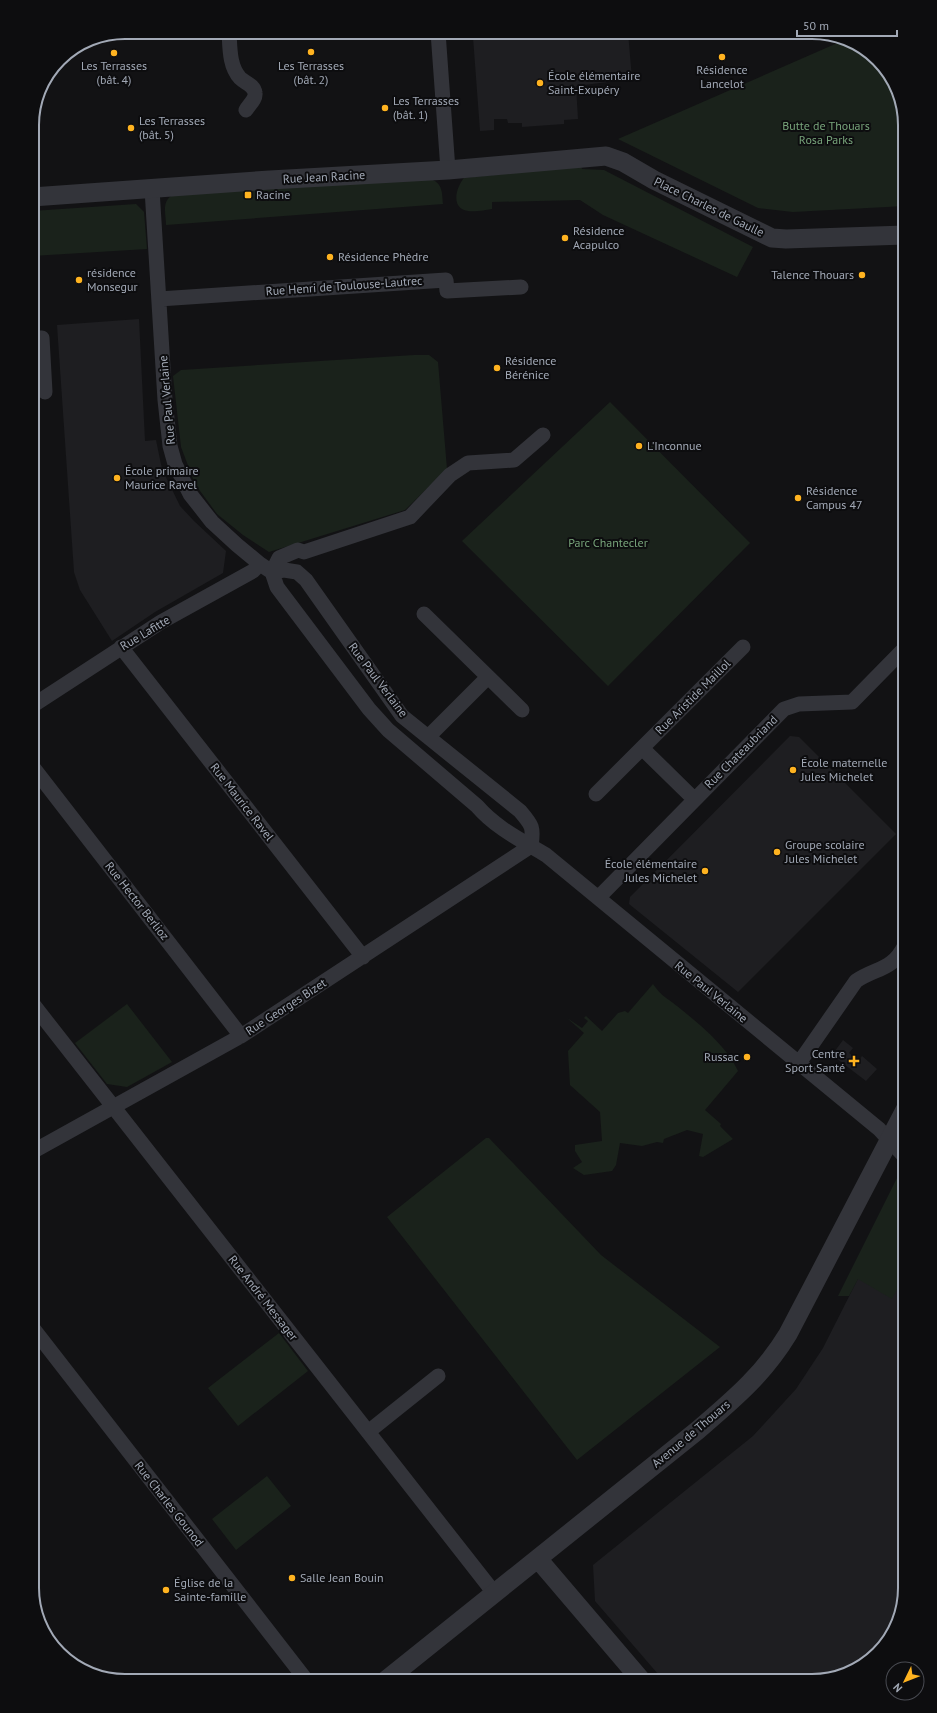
<svg xmlns="http://www.w3.org/2000/svg" width="937" height="1713" viewBox="0 0 937 1713" font-family="'PT Sans',sans-serif">
	<rect width="100%" height="100%" fill="#121214"/>
	<path fill="#1e1e21" d="M 495,32 L 628,32 L 632,79 L 576,86 L 578,119 L 564,120 L 564,124 L 522,127 L 522,123 L 508,123 L 507,119 L 494,119 L 494,130 L 480,131 L 473,37 L 495,35 Z
		M 139,319 L 145,441 L 156,440 L 162,469 L 180,506 L 194,521 L 226,551 L 223,573 L 155,612 L 112,641 L 80,590 L 74,572 L 57,325 Z
		M 790,736 L 799,737 L 896,834 L 738,992 L 629,904 L 630,897 Z
		M 843,1040 L 853,1048 L 849,1053 L 859,1060 L 862,1056 L 877,1069 L 866,1081 L 832,1055 Z
		M 876,1243 L 905,1245 L 905,1588 L 889,1640 L 848,1674 L 812,1681 L 664,1681 L 595,1601 L 593,1565 L 753,1436 L 796,1389 L 823,1348 Z"/>
	<path fill="#1a221b" d="M 842,41 L 868,51 L 898,89 L 905,125 L 905,206 L 793,212 L 758,208 L 618,139 Z
		M 581,166 L 582,169 L 604,170 L 753,247 L 737,277 L 603,215 L 580,200 L 492,202 L 492,209 C 485,210 472,213 464,210 C 451,205 457,186 464,178 Z
		M 430,179 C 443,183 442,193 443,204 L 166,225 C 166,214 161,201 173,195 Z
		M 136,204 L 144,212 L 147,249 L 32,256 L 32,211 Z
		M 414,355 L 429,355 L 438,362 L 447,469 L 405,510 L 269,552 L 243,535 L 217,514 L 195,484 L 181,447 L 173,376 L 181,370 Z
		M 610,402 L 750,543 L 608,686 L 462,541 Z
		M 653,984 C 662,997 666,997 677,1006 C 698,1023 727,1046 738,1071 L 705,1110 L 721,1124 L 720,1126 L 733,1139 L 703,1157 L 699,1156 L 703,1134 L 687,1130 L 664,1139 L 663,1143 L 657,1142 L 642,1146 L 620,1143 L 616,1165 L 612,1171 L 584,1175 L 573,1168 L 582,1162 L 575,1151 L 575,1145 L 602,1141 L 600,1112 L 570,1085 L 568,1051 L 584,1033 L 567,1018 L 582,1028 L 588,1021 L 584,1018 L 586,1016 L 602,1031 L 618,1013 L 625,1011 L 628,1013 Z
		M 127,1004 L 172,1062 L 127,1087 L 107,1084 L 75,1043 Z
		M 486,1138 L 489,1138 L 601,1255 L 720,1347 L 577,1460 L 387,1217 Z
		M 897,1178 L 905,1178 L 905,1274 L 892,1299 L 858,1279 L 849,1296 L 838,1296 Z
		M 279,1333 L 308,1371 L 238,1426 L 208,1388 Z
		M 267,1476 L 291,1506 L 236,1550 L 212,1519 Z"/>
	<g fill="none" stroke-linecap="round" stroke-linejoin="round">
		<path stroke="#33343a" stroke-width="15" d="M 229,32 C 230,47 229,66 240,78 C 245,83 254,85 255,93 C 256,99 249,105 246,110
			M 438,32 L 448,170
			M 152,189 L 165,400 L 170,446 L 175,464 L 190,494 L 212,522 L 237,545 L 260,564 L 272,572 L 284,570 L 297,572 L 306,580 L 402,716 L 520,811 C 532,825 534,827 531,846
			M 159,299 L 446,280 L 447,291 L 521,287
			M 32,338 L 42,338 L 45,392
			M 272,572 L 277,587 L 369,709 L 388,730 L 477,806 C 496,828 521,840 546,855 L 879,1129 L 905,1157
			M 272,572 L 279,558 L 298,550 L 304,552 L 410,517 L 450,475 L 468,463 L 514,460 L 543,435
			M 424,614 L 522,710
			M 121,647 L 363,957
			M 32,706 L 161,622 L 253,571 L 260,564
			M 428,737 L 488,677
			M 642,748 L 694,799
			M 32,766 L 241,1036
			M 596,794 L 743,647
			M 598,898 L 784,709 L 799,704 L 852,702 L 905,648
			M 32,1003 L 495,1594
			M 799,1063 L 856,981 C 877,967 892,971 905,945
			M 32,1152 L 241,1036 L 531,846
			M 32,1327 L 307,1681
			M 368,1432 L 438,1376"/>
		<path stroke="#33343a" stroke-width="19" d="M 32,197 L 270,180 L 448,170 L 606,156 L 623,162 L 654,180 L 772,238 L 786,239 L 905,235
			M 538,1559 L 642,1681
			M 385,1681 L 698,1430 C 734,1399 763,1375 788,1334 L 905,1110"/>
	</g>
	<g fill="#ffb320" stroke="#0d0d0f" stroke-width="1.5">
		<circle cx="311" cy="52" r="4"/>
		<circle cx="114" cy="53" r="4"/>
		<circle cx="722" cy="57" r="4"/>
		<circle cx="540" cy="83" r="4"/>
		<circle cx="385" cy="108" r="4"/>
		<circle cx="131" cy="128" r="4"/>
		<rect x="244" y="191" width="8" height="8" rx="2"/>
		<circle cx="565" cy="238" r="4"/>
		<circle cx="330" cy="257" r="4"/>
		<circle cx="862" cy="275" r="4"/>
		<circle cx="79" cy="280" r="4"/>
		<circle cx="497" cy="368" r="4"/>
		<circle cx="639" cy="446" r="4"/>
		<circle cx="117" cy="478" r="4"/>
		<circle cx="798" cy="498" r="4"/>
		<circle cx="793" cy="770" r="4"/>
		<circle cx="777" cy="852" r="4"/>
		<circle cx="705" cy="871" r="4"/>
		<circle cx="747" cy="1057" r="4"/>
		<path d="M852 1055h4v4h4v4h-4v4h-4v-4h-4v-4h4z"/>
		<circle cx="292" cy="1578" r="4"/>
		<circle cx="166" cy="1590" r="4"/>
	</g>
	<g text-anchor="middle" stroke-width="4" stroke-linejoin="round" paint-order="stroke">
		<g font-size="12" fill="#a2a9b6" stroke="#0d0d0f" text-anchor="start">
			<text x="114" y="70" text-anchor="middle">Les Terrasses<tspan x="114" dy="14">(bât. 4)</tspan></text>
			<text x="311" y="70" text-anchor="middle">Les Terrasses<tspan x="311" dy="14">(bât. 2)</tspan></text>
			<text x="722" y="74" text-anchor="middle">Résidence<tspan x="722" dy="14">Lancelot</tspan></text>
			<text x="548" y="80">École élémentaire<tspan x="548" dy="14">Saint-Exupéry</tspan></text>
			<text x="393" y="105">Les Terrasses<tspan x="393" dy="14">(bât. 1)</tspan></text>
			<text x="139" y="125">Les Terrasses<tspan x="139" dy="14">(bât. 5)</tspan></text>
			<text x="256" y="199">Racine</text>
			<text x="573" y="235">Résidence<tspan x="573" dy="14">Acapulco</tspan></text>
			<text x="338" y="261">Résidence Phèdre</text>
			<text x="87" y="277">résidence<tspan x="87" dy="14">Monsegur</tspan></text>
			<text x="854" y="279" text-anchor="end">Talence Thouars</text>
			<text x="505" y="365">Résidence<tspan x="505" dy="14">Bérénice</tspan></text>
			<text x="647" y="450">L'Inconnue</text>
			<text x="125" y="475">École primaire<tspan x="125" dy="14">Maurice Ravel</tspan></text>
			<text x="806" y="495">Résidence<tspan x="806" dy="14">Campus 47</tspan></text>
			<text x="801" y="767">École maternelle<tspan x="801" dy="14">Jules Michelet</tspan></text>
			<text x="785" y="849">Groupe scolaire<tspan x="785" dy="14">Jules Michelet</tspan></text>
			<text x="697" y="868" text-anchor="end">École élémentaire<tspan x="697" dy="14">Jules Michelet</tspan></text>
			<text x="845" y="1058" text-anchor="end">Centre<tspan x="845" dy="14">Sport Santé</tspan></text>
			<text x="739" y="1061" text-anchor="end">Russac</text>
			<text x="300" y="1582">Salle Jean Bouin</text>
			<text x="174" y="1587">Église de la<tspan x="174" dy="14">Sainte-famille</tspan></text>
		</g>
		<g font-size="12" fill="#77a37a" stroke="#0d0d0f">
			<text x="826" y="130">Butte de Thouars<tspan x="826" dy="14">Rosa Parks</tspan></text>
			<text x="608" y="547">Parc Chantecler</text>
		</g>
		<g font-size="12" fill="#a2a9b6" stroke="#0d0d0f">
			<text transform="translate(324 177) rotate(-3)" y="4">Rue Jean Racine</text>
			<text transform="translate(709 207) rotate(26)" y="4">Place Charles de Gaulle</text>
			<text transform="translate(344 286) rotate(-4)" y="4">Rue Henri de Toulouse-Lautrec</text>
			<text transform="translate(167 400) rotate(-95)" y="4">Rue Paul Verlaine</text>
			<text transform="translate(145 633) rotate(-31)" y="4">Rue Lafitte</text>
			<text transform="translate(378 680) rotate(53)" y="4">Rue Paul Verlaine</text>
			<text transform="translate(693 697) rotate(-45)" y="4">Rue Aristide Maillol</text>
			<text transform="translate(741 752) rotate(-45)" y="4">Rue Chateaubriand</text>
			<text transform="translate(242 802) rotate(52)" y="4">Rue Maurice Ravel</text>
			<text transform="translate(137 901) rotate(52)" y="4">Rue Hector Berlioz</text>
			<text transform="translate(711 992) rotate(39)" y="4">Rue Paul Verlaine</text>
			<text transform="translate(286 1007) rotate(-33)" y="4">Rue Georges Bizet</text>
			<text transform="translate(263 1298) rotate(52)" y="4">Rue André Messager</text>
			<text transform="translate(691 1434) rotate(-40)" y="4">Avenue de Thouars</text>
			<text transform="translate(169 1504) rotate(52)" y="4">Rue Charles Gounod</text>
		</g>
	</g>
	<path d="M0 0H937V1713H0ZM125 39H812A86 86 0 0 1 898 125V1588A86 86 0 0 1 812 1674H125A86 86 0 0 1 39 1588V125A86 86 0 0 1 125 39Z" fill="#0d0d0f" fill-rule="evenodd"/>
	<path fill="none" stroke="#a2a9b6" stroke-width="2" d="M125 39H812A86 86 0 0 1 898 125V1588A86 86 0 0 1 812 1674H125A86 86 0 0 1 39 1588V125A86 86 0 0 1 125 39Z"/>
	<g transform="translate(905 1681) rotate(227)"><circle r="19" fill="#0d0d0f" stroke="#494b52"/>
	<path d="M0-3L7 15L0 10L-7 15Z" fill="#ffb320"/>
	<text y="-6" font-size="11" font-weight="bold" text-anchor="middle" fill="#a2a9b6">N</text>
	</g>
	<path d="M797 30v6h100v-6" fill="none" stroke="#a2a9b6" stroke-width="2"/>
	<text x="803" y="30" font-size="12" fill="#a2a9b6" stroke="#0d0d0f" stroke-width="3" paint-order="stroke">50 m</text>
</svg>
